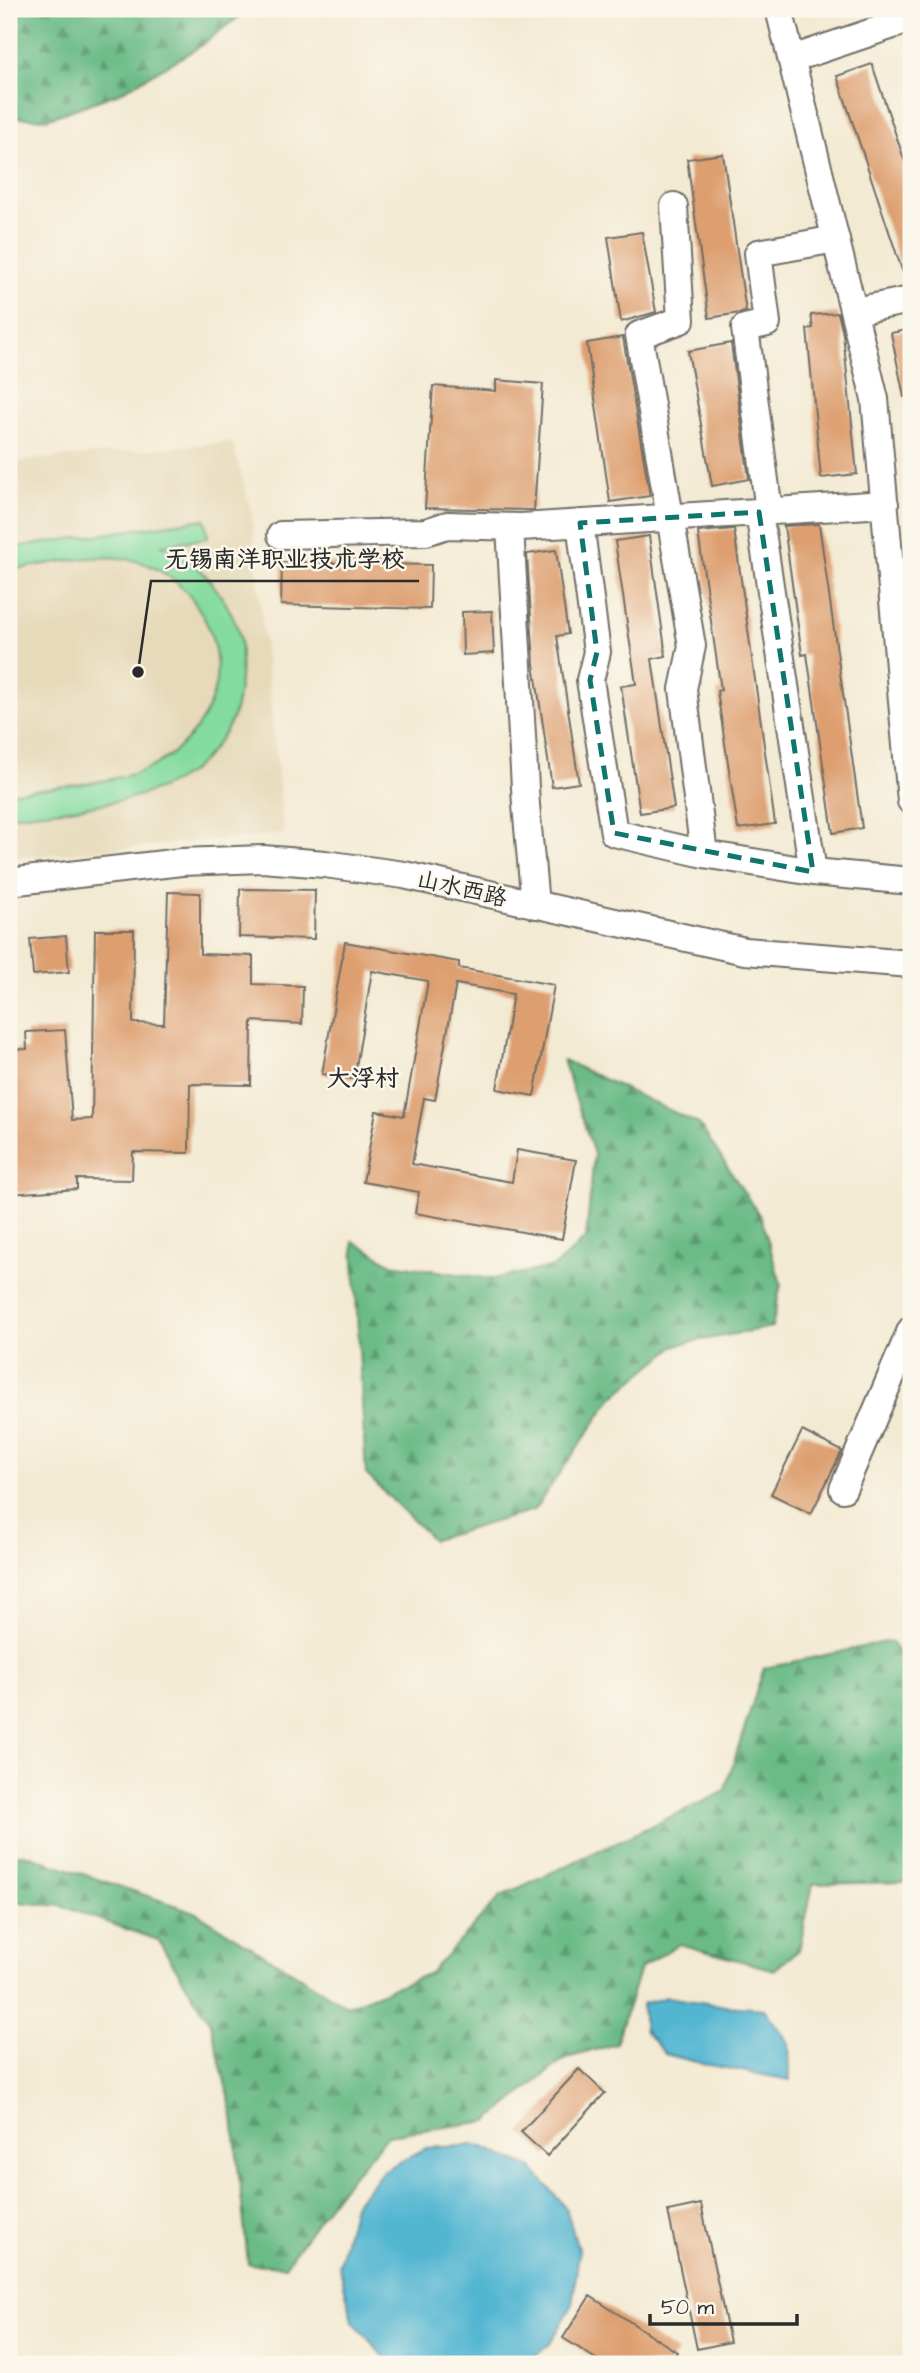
<svg xmlns="http://www.w3.org/2000/svg" width="920" height="2373" viewBox="0 0 920 2373" font-family="'Architects Daughter','LXGW WenKai TC',sans-serif">
	<defs>
		<pattern id="forest-firs" width="22" height="20" patternUnits="userSpaceOnUse" patternTransform="scale(1.75)"><rect width="22" height="20" fill="#6bbb86"/><path d="M5 1l3.5 6h-7zM16 11l3.5 6h-7z" fill="#58986e"/></pattern>
	</defs>
	<rect width="100%" height="100%" fill="#fbf7ec"/>
	<filter id="ink" filterUnits="userSpaceOnUse"><feTurbulence type="fractalNoise" baseFrequency=".0143" numOctaves="2"/><feDisplacementMap in="SourceGraphic" scale="14" xChannelSelector="R" yChannelSelector="G"/><feConvolveMatrix kernelMatrix="1 2 1 2 8 2 1 2 1" color-interpolation-filters="sRGB"/></filter>
	<filter id="wash" filterUnits="userSpaceOnUse"><feTurbulence type="fractalNoise" baseFrequency=".00686" numOctaves="4" result="noise"/><feDisplacementMap in="SourceGraphic" scale="28" xChannelSelector="R" yChannelSelector="G"/><feGaussianBlur stdDeviation="1.57" result="paint"/><feColorMatrix in="noise" values="0 0 0 0 0 0 0 0 0 0 0 0 0 0 0 0 0 1.4 0 .05"/><feComposite in="paint" operator="in"/></filter>
	<g filter="url(#wash)">
		<rect width="100%" height="100%" fill="#f3ead3"/>
		<path fill="#e6daba" d="M 232,442 L 251,509 L 284,834 L 9,858 L 9,462 Z"/>
		<path fill="#84db9f" stroke="#588365" stroke-width="2" d="M 205,519 L 208,538 L 162,545 C 169,549 178,552 186,557 C 206,571 231,606 238,630 C 244,650 240,700 232,719 C 225,736 200,767 184,776 C 133,807 67,808 9,816 L 9,793 C 47,787 123,783 155,765 C 180,751 203,726 212,698 C 230,644 194,578 140,562 C 101,550 49,565 9,570 L 9,548 Z"/>
		<path fill="url(#forest-firs)" stroke="#4b7358" stroke-width="2" d="M 9,9 L 249,9 L 196,49 L 119,93 L 47,119 L 9,117 Z
			M 563,1060 L 699,1124 L 761,1218 L 781,1284 L 772,1327 L 676,1345 L 613,1397 L 534,1510 L 433,1540 L 366,1474 L 353,1241 L 392,1264 L 491,1279 L 554,1267 L 586,1238 L 594,1154 Z
			M 890,1641 L 911,1669 L 911,1882 L 813,1884 L 799,1950 L 774,1970 L 679,1944 L 640,1968 L 616,2044 L 564,2059 L 488,2121 L 388,2135 L 336,2195 L 285,2266 L 248,2264 L 233,2116 L 211,2024 L 158,1940 L 61,1906 L 9,1901 L 9,1855 L 24,1854 L 195,1912 L 347,2006 L 430,1973 L 501,1896 L 724,1792 L 764,1668 Z"/>
		<path fill="#53b6d1" stroke="#3f707e" stroke-width="2" d="M 667,1997 L 726,2006 L 764,2009 L 789,2043 L 790,2080 L 704,2064 L 665,2054 L 644,2030 L 642,2004 Z
			M 478,2145 L 532,2168 L 566,2208 L 579,2252 L 572,2306 L 551,2342 L 527,2364 L 395,2364 L 385,2359 L 353,2321 L 339,2265 L 354,2205 L 383,2171 L 426,2148 Z"/>
		<g id="blocks">
			<path fill="#dd9f70" d="M 872,64 L 911,180 L 911,285 L 907,285 L 837,76 Z
				M 723,154 L 746,312 L 709,318 L 687,159 Z
				M 642,232 L 656,312 L 621,322 L 608,237 Z
				M 838,313 L 843,334 L 857,474 L 821,478 L 807,329 L 813,328 L 811,315 Z
				M 911,329 L 911,396 L 904,397 L 891,333 Z
				M 623,337 L 650,496 L 610,502 L 587,343 Z
				M 731,343 L 749,479 L 712,486 L 688,351 Z
				M 496,380 L 543,384 L 534,510 L 425,508 L 433,386 L 496,391 Z
				M 819,524 L 862,828 L 833,833 L 807,654 L 802,655 L 784,526 Z
				M 734,529 L 775,824 L 738,829 L 717,691 L 721,690 L 698,532 Z
				M 649,536 L 666,656 L 652,659 L 674,808 L 640,813 L 621,686 L 636,684 L 615,541 Z
				M 556,550 L 568,634 L 557,636 L 579,783 L 552,787 L 534,664 L 527,554 Z
				M 282,562 L 431,565 L 430,609 L 281,605 Z
				M 492,611 L 494,653 L 463,655 L 462,612 Z
				M 240,889 L 315,890 L 314,939 L 239,937 Z
				M 168,892 L 200,893 L 200,954 L 253,956 L 253,984 L 303,986 L 302,1024 L 252,1021 L 251,1085 L 190,1084 L 189,1153 L 133,1152 L 132,1180 L 77,1179 L 77,1189 L 9,1194 L 9,1050 L 27,1049 L 26,1032 L 65,1030 L 72,1120 L 92,1119 L 95,930 L 134,930 L 133,1023 L 164,1024 Z
				M 66,936 L 69,972 L 33,975 L 30,939 Z
				M 345,942 L 459,962 L 459,968 L 554,985 L 534,1096 L 497,1089 L 513,994 L 456,984 L 435,1100 L 424,1098 L 412,1164 L 512,1182 L 517,1150 L 576,1160 L 562,1239 L 415,1213 L 419,1192 L 363,1182 L 376,1111 L 404,1116 L 428,981 L 372,971 L 354,1079 L 322,1074 Z
				M 802,1431 L 842,1451 L 811,1514 L 771,1494 Z
				M 579,2069 L 605,2093 L 547,2156 L 521,2132 Z
				M 701,2204 L 730,2342 L 697,2349 L 668,2211 Z
				M 590,2296 L 677,2352 L 669,2364 L 604,2364 L 563,2338 Z"/>
		</g>
	</g>
	<g filter="url(#ink)">
		<use href="#blocks" fill-opacity="0" stroke="#716e66" stroke-width="2"/>
		<g fill="none" stroke-linecap="round" stroke-linejoin="round">
			<defs>
				<path id="minor" d="M 779,9 L 875,399 L 911,801
					M 792,59 L 911,19
					M 674,206 L 681,320 L 639,335 L 692,646 L 683,689 L 704,854 L 813,872
					M 854,311 L 911,300
					M 769,511 L 745,328 L 767,323 L 758,253 L 836,239
					M 759,512 L 813,872 L 911,881
					M 580,523 L 597,652 L 590,680 L 614,833 L 704,854
					M 510,527 L 526,805 L 535,905
					M 281,535 L 426,532 L 447,525 L 521,527 L 885,504
					M 9,882 L 181,862 L 263,859 L 325,864 L 404,875 L 745,951 L 911,964
					M 843,1489 L 911,1330"/>
			</defs>
			<use href="#minor" stroke="#716e66" stroke-width="30"/>
			<use href="#minor" stroke="#fff" stroke-width="26"/>
		</g>
	</g>
	<path fill="none" stroke="#0f766e" stroke-width="5" stroke-dasharray="14 9" stroke-linejoin="round" d="M 759,512 L 813,872 L 614,833 L 590,680 L 597,652 L 580,523 Z"/>
	<g text-anchor="middle" stroke-width="5" stroke-linejoin="round" paint-order="stroke">
		<g font-size="23" fill="#2b2b2b" stroke="#fbf7ec">
			<text transform="translate(462 888) rotate(13)" y="8">山水西路</text>
		</g>
		<g font-size="24" font-weight="bold" fill="#2b2b2b" stroke="#fbf7ec">
			<text x="363" y="1086">大浮村</text>
		</g>
	</g>
	<path fill="none" stroke="#2b2b2b" stroke-width="2.5" d="M138 672L151 581H419"/>
	<circle fill="#2b2b2b" stroke="#fbf7ec" stroke-width="2.5" cx="138" cy="672" r="7"/>
	<g font-size="24" text-anchor="middle" font-weight="bold" fill="#2b2b2b" stroke="#fbf7ec" stroke-width="5" stroke-linejoin="round" paint-order="stroke">
		<text x="285" y="567">无锡南洋职业技术学校</text>
	</g>
	<rect width="920" height="2373" fill="none" stroke="#fbf7ec" stroke-width="35"/>
	<path d="M650 2314v10h147v-10" fill="none" stroke="#2b2b2b" stroke-width="3.5"/>
	<text x="661" y="2314" font-size="21" fill="#2b2b2b" stroke="#fbf7ec" stroke-width="5" paint-order="stroke">50 m</text>
</svg>
